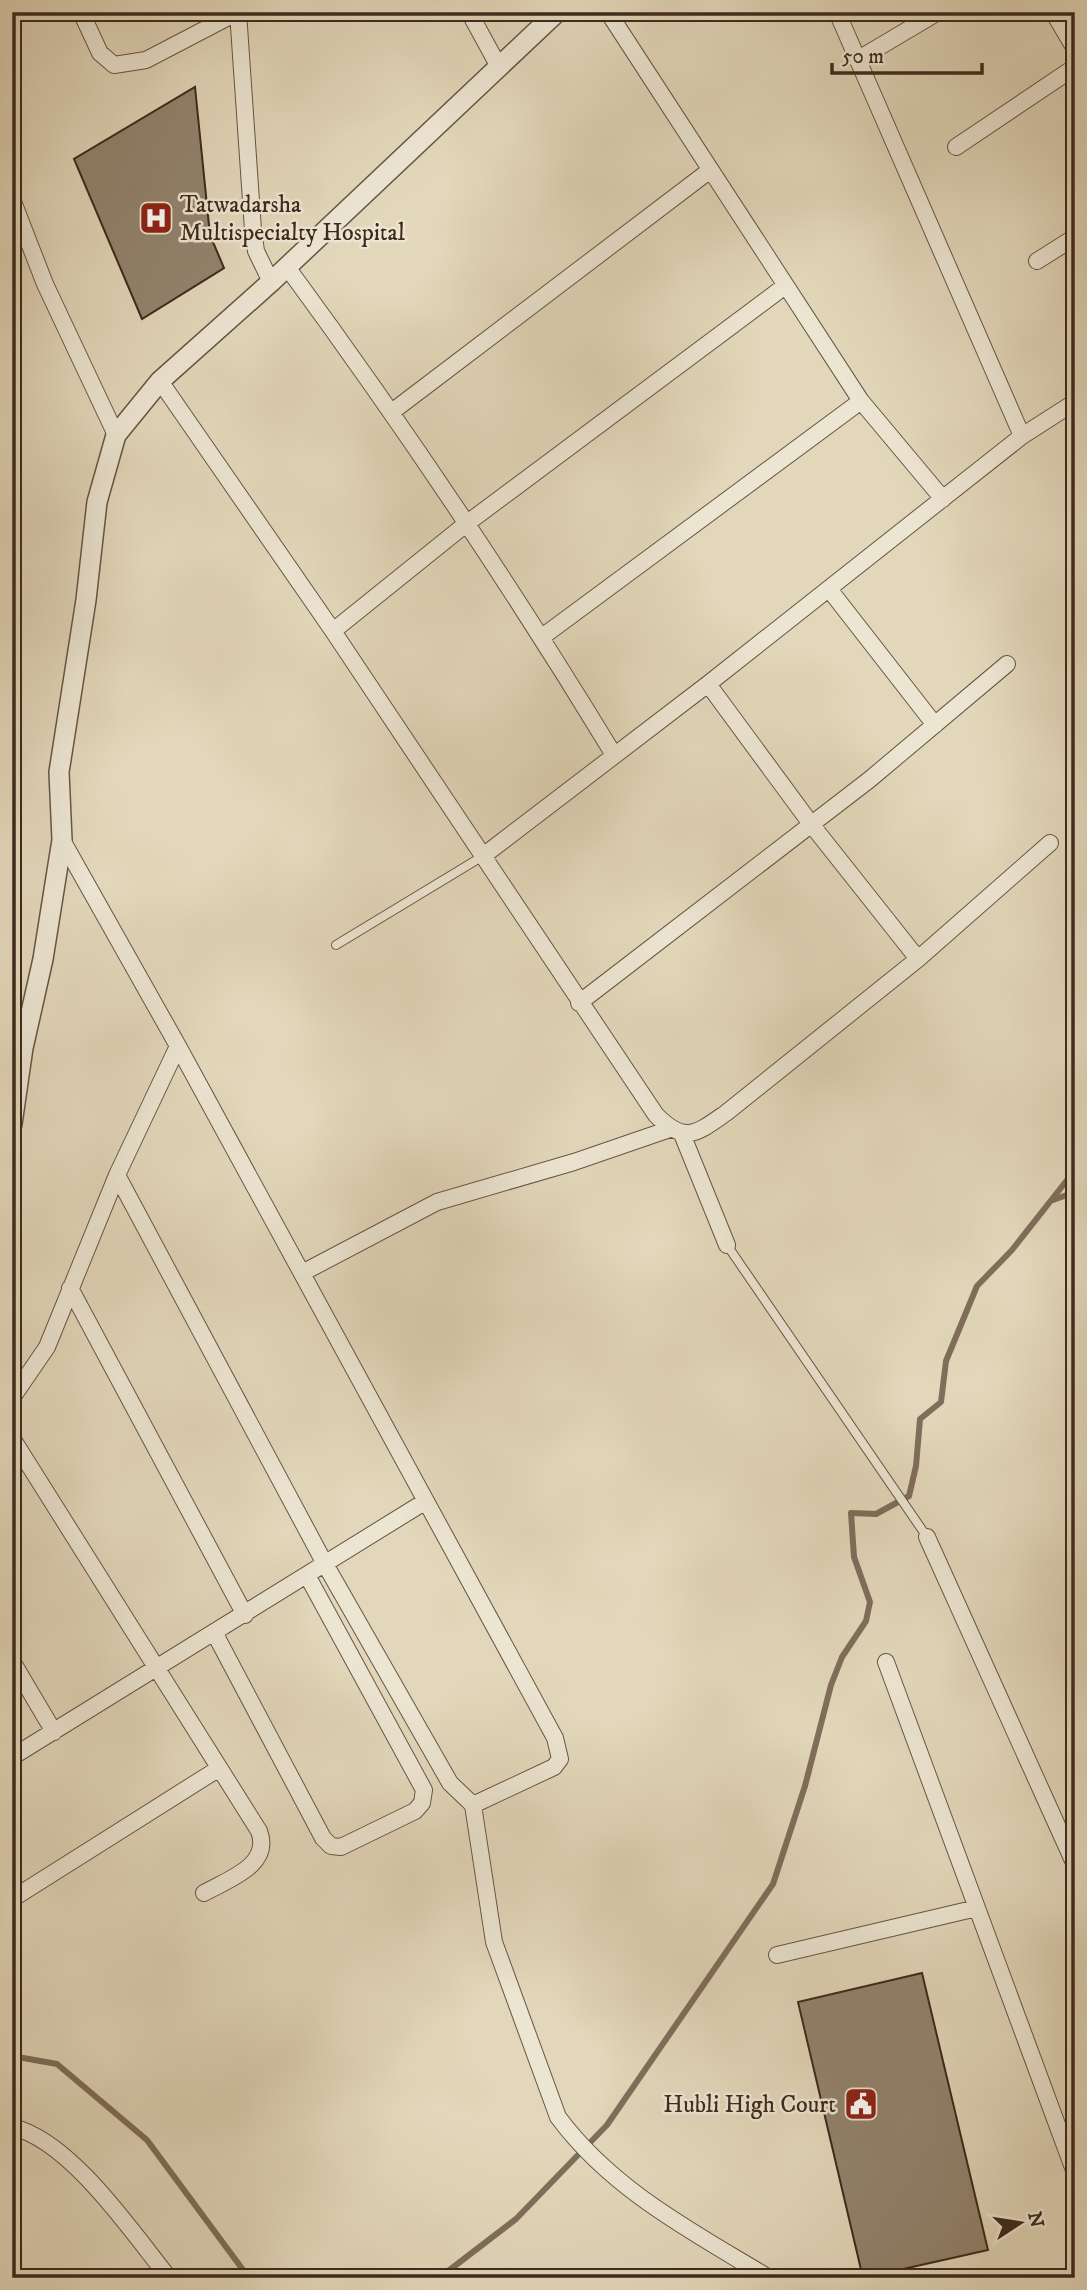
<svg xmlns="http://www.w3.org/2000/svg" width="1087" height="2290" viewBox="0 0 1087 2290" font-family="'IM FELL DW Pica',serif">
	<rect width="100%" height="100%" fill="#e2d7ba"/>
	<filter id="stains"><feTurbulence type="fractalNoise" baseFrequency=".00286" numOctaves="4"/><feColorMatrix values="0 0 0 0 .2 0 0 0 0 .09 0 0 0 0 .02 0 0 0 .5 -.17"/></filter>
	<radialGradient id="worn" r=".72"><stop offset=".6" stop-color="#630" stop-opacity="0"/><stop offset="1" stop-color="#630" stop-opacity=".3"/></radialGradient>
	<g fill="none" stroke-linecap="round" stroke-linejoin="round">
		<path stroke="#7f6e5b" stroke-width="6" d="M 1053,1200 L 1075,1192
			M 12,2056 L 57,2064 L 147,2140 L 249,2278
			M 439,2278 L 516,2219 L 607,2125 L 773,1884 L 805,1786 L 831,1685 L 842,1657 L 866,1621 L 870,1602 L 854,1557 L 851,1513 L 876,1514 L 909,1496 L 916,1466 L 920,1419 L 941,1402 L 946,1361 L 977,1286 L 1012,1250 L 1075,1170"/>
	</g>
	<path fill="#93846f" stroke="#3e2a1d" stroke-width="2" d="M 195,87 L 210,235 L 224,268 L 142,319 L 74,159 Z
		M 922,1973 L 988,2250 L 863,2278 L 798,2002 Z"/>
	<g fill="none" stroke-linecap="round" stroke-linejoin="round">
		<defs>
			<path id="service" d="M 336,945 L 483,856
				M 727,1245 L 927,1537"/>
			<path id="minor" d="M 81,12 L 100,53 L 114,65 L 146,60 L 238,12
				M 238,12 L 253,230 L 256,251 L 271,282
				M 469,12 L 499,67
				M 608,12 L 861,401 L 943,499
				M 837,12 L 1022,436
				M 1053,12 L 1075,49
				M 857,60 L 938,12
				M 956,147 L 1075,67
				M 12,199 L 45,284 L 116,435
				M 1037,261 L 1075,237
				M 287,267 C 403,425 512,587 614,755
				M 160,381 L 333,631 L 656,1115 C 685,1144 696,1134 726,1113 L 918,959 L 1050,843
				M 393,411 L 709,171
				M 829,589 L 935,725
				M 333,631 L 466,524 L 785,286
				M 542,637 L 861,401
				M 708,684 L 811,824 L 918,959
				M 62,840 L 178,1046 L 555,1738 L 560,1759 L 554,1767 L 473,1805 L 450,1783 L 325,1564 L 117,1175
				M 483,856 L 708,684 L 1022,436 L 1075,402
				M 579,1003 L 869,780 L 1007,664
				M 682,1134 L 727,1245
				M 302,1273 L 437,1202 L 574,1162 L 670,1129
				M 70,1288 L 245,1615
				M 12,1398 L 47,1347 L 117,1175 L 178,1046
				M 12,1438 L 259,1831 C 272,1865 229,1879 204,1893
				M 927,1537 L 1075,1865
				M 215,1634 L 323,1838 L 331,1846 L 341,1847 L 415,1811 L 422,1803 L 424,1790 L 308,1577
				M 12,1661 L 54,1732
				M 886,1662 L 1075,2173
				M 12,1757 L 426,1501
				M 473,1805 L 494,1942 L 558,2117 C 612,2190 693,2232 769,2278
				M 12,1899 L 218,1769
				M 777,1955 L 977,1908
				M 12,2127 C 70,2140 132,2232 169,2278"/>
			<path id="tertiary" d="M 12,1124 L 23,1048 L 43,959 L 62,840 L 59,772 L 86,600 L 97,502 L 116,435 L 160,381 L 271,282 L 557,12"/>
		</defs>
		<use href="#service" stroke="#675544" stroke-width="10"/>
		<use href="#minor" stroke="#675544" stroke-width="18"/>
		<use href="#tertiary" stroke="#675544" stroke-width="22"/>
		<use href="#service" stroke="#ece5d2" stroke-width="8"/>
		<use href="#minor" stroke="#ece5d2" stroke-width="16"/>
		<use href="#tertiary" stroke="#ece5d2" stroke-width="19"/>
	</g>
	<defs>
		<symbol id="hospital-square" viewBox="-11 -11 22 22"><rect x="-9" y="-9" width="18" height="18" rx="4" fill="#8f2418" stroke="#ece5d2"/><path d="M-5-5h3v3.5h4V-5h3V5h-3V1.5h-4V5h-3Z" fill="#fff"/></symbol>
		<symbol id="civic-square" viewBox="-11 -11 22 22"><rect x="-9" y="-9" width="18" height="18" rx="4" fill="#8f2418" stroke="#ece5d2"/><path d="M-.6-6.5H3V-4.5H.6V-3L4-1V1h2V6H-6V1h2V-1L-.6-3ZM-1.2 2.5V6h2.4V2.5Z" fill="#fff"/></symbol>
	</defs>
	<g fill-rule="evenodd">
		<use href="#hospital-square" x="137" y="199" width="38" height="38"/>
		<use href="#civic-square" x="842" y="2085" width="38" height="38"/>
	</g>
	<g text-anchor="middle" stroke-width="5" stroke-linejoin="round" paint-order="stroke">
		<g font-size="24" fill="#3e2a1d" stroke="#ece5d2" text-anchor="start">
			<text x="180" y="212">Tatwadarsha<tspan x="180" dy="28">Multispecialty Hospital</tspan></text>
			<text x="836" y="2112" text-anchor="end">Hubli High Court</text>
		</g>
	</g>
	<rect width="1087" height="2290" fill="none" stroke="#e2d7ba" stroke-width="42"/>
	<rect x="14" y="14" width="1059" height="2262" fill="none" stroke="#3e2a1d" stroke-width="3.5"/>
	<rect x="21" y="21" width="1045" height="2248" fill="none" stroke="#3e2a1d" stroke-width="2"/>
	<g transform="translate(1020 2223) rotate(78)" stroke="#ece5d2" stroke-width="5" paint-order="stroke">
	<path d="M0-5L12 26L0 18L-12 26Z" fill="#3e2a1d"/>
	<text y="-10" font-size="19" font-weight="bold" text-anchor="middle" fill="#3e2a1d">N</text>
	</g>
	<path d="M832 63v10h150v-10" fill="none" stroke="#3e2a1d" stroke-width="3.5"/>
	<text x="842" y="63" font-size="21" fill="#3e2a1d" stroke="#ece5d2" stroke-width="5" paint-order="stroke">50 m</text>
	<rect width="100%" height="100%" filter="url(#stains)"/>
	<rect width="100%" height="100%" fill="url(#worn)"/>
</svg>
